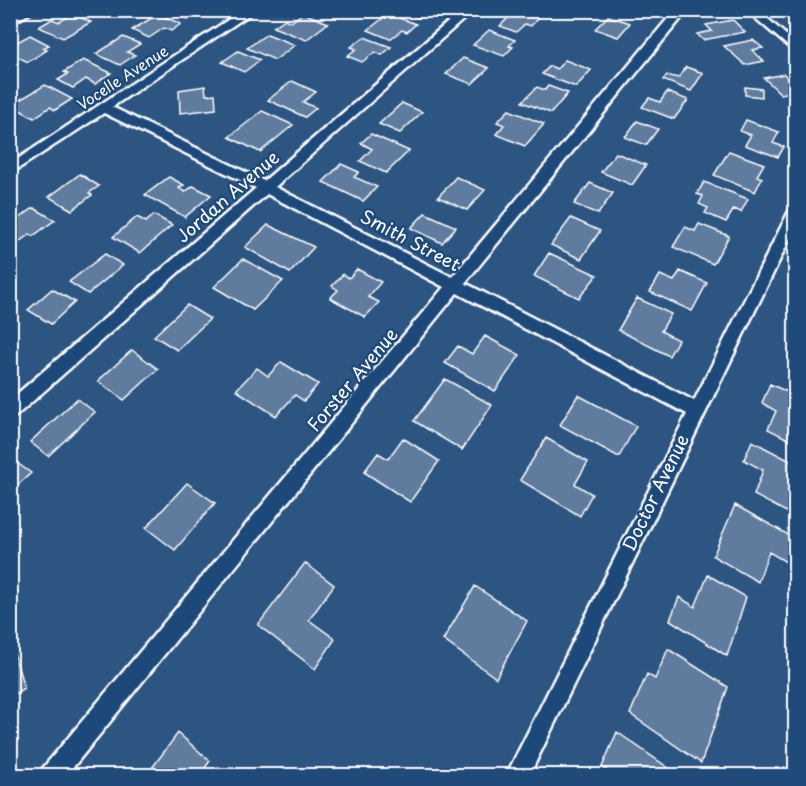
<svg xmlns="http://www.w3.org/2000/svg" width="806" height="786" viewBox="0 0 806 786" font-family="'Playpen Sans',sans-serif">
	<rect width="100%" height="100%" fill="#2c5582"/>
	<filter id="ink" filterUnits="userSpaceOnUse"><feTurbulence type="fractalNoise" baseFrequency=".0167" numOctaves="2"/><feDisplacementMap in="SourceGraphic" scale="12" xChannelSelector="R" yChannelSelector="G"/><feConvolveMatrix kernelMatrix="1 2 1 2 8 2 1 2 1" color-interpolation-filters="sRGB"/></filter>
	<g filter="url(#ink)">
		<path fill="#5e7c9f" stroke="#fff" stroke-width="1.5" d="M 178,10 L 201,10 L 188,19 L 174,13 Z
			M 400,10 L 428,10 L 419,18 Z
			M 508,10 L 516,10 L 538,18 L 531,26 L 525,24 L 516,32 L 500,26 L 509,17 L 503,15 Z
			M 303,13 L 328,23 L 306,40 L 273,27 L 285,19 L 291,22 Z
			M 73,14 L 91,22 L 63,38 L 39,27 L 52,19 L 59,22 Z
			M 158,14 L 181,24 L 171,31 L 164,28 L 149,38 L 132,30 Z
			M 388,14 L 416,24 L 407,32 L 402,30 L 390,39 L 368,30 Z
			M 608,16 L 630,23 L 618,37 L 595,29 Z
			M 733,20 L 745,32 L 703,40 L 697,34 L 712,31 L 706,25 Z
			M 489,30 L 515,40 L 509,46 L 513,47 L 504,56 L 473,45 Z
			M 267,34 L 295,45 L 275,60 L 247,48 Z
			M 30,35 L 49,45 L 43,48 L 47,50 L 28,62 L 10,53 L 10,46 Z
			M 123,37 L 140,44 L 127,52 L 135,55 L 120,65 L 96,54 Z
			M 364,37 L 391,47 L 382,55 L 375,52 L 362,62 L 347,56 L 356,49 L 351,47 Z
			M 753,40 L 763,48 L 752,50 L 764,61 L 745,65 L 724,46 Z
			M 238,51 L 260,60 L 244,72 L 222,62 Z
			M 463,58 L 489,68 L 472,84 L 446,74 Z
			M 83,60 L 111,73 L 95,84 L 86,79 L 73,88 L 58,80 L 68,74 L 64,72 Z
			M 565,60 L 591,70 L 576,87 L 542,74 L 550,66 L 557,69 Z
			M 686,67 L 703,73 L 691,91 L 663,80 L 667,75 L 678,78 Z
			M 784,74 L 796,85 L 796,91 L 781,94 L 764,78 Z
			M 292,81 L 316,92 L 303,102 L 316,108 L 305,117 L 268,100 Z
			M 45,85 L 72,99 L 55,110 L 50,107 L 34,118 L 11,105 Z
			M 205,86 L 206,95 L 215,94 L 216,109 L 180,113 L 179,90 Z
			M 548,86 L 568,93 L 551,113 L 522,102 L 537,87 L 545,90 Z
			M 745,87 L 762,89 L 762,97 L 745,95 Z
			M 667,92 L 688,100 L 674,119 L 642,107 L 649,98 L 660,102 Z
			M 402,103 L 422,112 L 400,133 L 379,124 Z
			M 509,110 L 544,124 L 525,146 L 496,134 L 504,125 L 497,122 Z
			M 262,111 L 293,125 L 260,152 L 229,137 Z
			M 746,120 L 779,132 L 773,143 L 784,147 L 778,157 L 745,145 L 751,135 L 740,131 Z
			M 637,121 L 658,129 L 646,145 L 625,137 Z
			M 371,134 L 409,151 L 386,173 L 360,161 L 372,149 L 361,143 Z
			M 729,151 L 764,164 L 757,176 L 762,178 L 755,192 L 714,175 Z
			M 616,153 L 646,165 L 632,185 L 601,172 Z
			M 341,164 L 359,172 L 354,177 L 377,187 L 363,201 L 323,182 Z
			M 80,174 L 99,186 L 89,193 L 92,195 L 72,210 L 49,197 Z
			M 169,177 L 184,185 L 179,188 L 185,192 L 193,186 L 211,195 L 185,217 L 145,195 Z
			M 456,177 L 485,190 L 467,210 L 438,197 Z
			M 704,182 L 748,199 L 741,212 L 734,209 L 726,222 L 705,213 L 708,208 L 699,204 L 703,196 L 697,194 Z
			M 590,183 L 613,193 L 598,214 L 574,204 Z
			M 34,208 L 55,220 L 33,236 L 30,234 L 13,246 L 10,244 L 10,224 Z
			M 425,213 L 456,227 L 442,243 L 411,228 Z
			M 154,215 L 172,225 L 140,253 L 113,237 L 137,217 L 146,222 Z
			M 571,218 L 600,231 L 581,259 L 551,245 Z
			M 699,224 L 729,236 L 713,264 L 673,247 L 685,227 L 695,231 Z
			M 268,225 L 314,247 L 290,273 L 245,247 Z
			M 549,253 L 597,275 L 579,298 L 534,276 Z
			M 105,254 L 123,265 L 88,294 L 69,282 Z
			M 243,259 L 283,281 L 253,310 L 214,287 Z
			M 357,269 L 381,282 L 368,297 L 379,302 L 365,317 L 330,298 L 338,290 L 332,286 L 343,274 L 349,278 Z
			M 680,271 L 707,283 L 692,311 L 650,292 L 660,275 L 674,281 Z
			M 52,289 L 75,302 L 51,324 L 28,310 Z
			M 637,298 L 671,314 L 661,331 L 678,340 L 669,356 L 618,330 Z
			M 187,305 L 210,319 L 177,350 L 154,336 Z
			M 485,336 L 520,355 L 495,391 L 445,363 L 458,346 L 472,354 Z
			M 132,350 L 158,369 L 124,400 L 98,381 Z
			M 281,362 L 318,384 L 304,401 L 295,395 L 276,416 L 236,390 L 257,368 L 268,376 Z
			M 445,379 L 492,405 L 462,450 L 414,421 Z
			M 770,384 L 796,396 L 796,443 L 768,429 L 776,411 L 762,403 Z
			M 578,395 L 636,426 L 619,457 L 560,425 Z
			M 77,399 L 95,412 L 48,456 L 30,442 Z
			M 403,438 L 439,461 L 410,502 L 364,472 L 378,453 L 388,459 Z
			M 546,438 L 588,462 L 575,484 L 592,494 L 580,516 L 520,480 Z
			M 752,441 L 796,464 L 796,517 L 754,495 L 763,470 L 744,460 Z
			M 10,458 L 31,473 L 10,492 Z
			M 187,483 L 215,503 L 175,550 L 146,528 Z
			M 735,505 L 794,538 L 786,562 L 769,552 L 758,582 L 713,556 Z
			M 305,563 L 334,585 L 309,620 L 335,639 L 315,669 L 258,625 Z
			M 708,575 L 746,597 L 727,656 L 670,620 L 679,597 L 695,607 Z
			M 475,586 L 527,621 L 496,678 L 443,640 Z
			M 668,649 L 728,687 L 701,763 L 630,714 L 647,674 L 655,679 Z
			M 14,653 L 24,688 L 10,697 L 10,655 Z
			M 617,732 L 680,776 L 614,776 L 602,767 Z
			M 178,733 L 210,761 L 199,776 L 146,776 Z"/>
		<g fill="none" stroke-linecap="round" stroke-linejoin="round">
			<defs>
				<path id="minor" d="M 22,10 L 36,10 L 10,24 L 10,17 Z
					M 243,10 L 256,10 L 112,107 L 264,181 L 462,10 L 474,10 L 275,187 L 452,277 L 675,10 L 688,10 L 465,283 L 694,401 L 789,211 L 796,206 L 796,226 L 529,776 L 506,776 L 687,414 L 457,293 L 66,776 L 40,776 L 43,768 L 444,287 L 267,194 L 16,416 L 10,418 L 10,400 L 256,188 L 104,113 L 10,174 L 10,164 Z
					M 746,10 L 758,10 L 796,44 L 796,53 Z"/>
			</defs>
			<use href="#minor" stroke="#fff" stroke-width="5"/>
			<use href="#minor" fill="#1f4a7a" fill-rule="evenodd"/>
		</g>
	</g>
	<g text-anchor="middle" stroke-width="5" stroke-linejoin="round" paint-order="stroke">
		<g font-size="15" fill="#fff" stroke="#1f4a7a">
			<text transform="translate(123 78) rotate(-33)" y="5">Vocelle Avenue</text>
		</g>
		<g font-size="18" fill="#fff" stroke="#1f4a7a">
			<text transform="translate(228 197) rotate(-41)" y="6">Jordan Avenue</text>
			<text transform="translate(410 241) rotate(28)" y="6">Smith Street</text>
			<text transform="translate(353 380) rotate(-50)" y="6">Forster Avenue</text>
			<text transform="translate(656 493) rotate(-64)" y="6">Doctor Avenue</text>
		</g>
	</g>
	<rect width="806" height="786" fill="none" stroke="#1f4a7a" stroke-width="36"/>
	<rect x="18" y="18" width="770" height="750" fill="none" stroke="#fff" stroke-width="2" filter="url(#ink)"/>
</svg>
